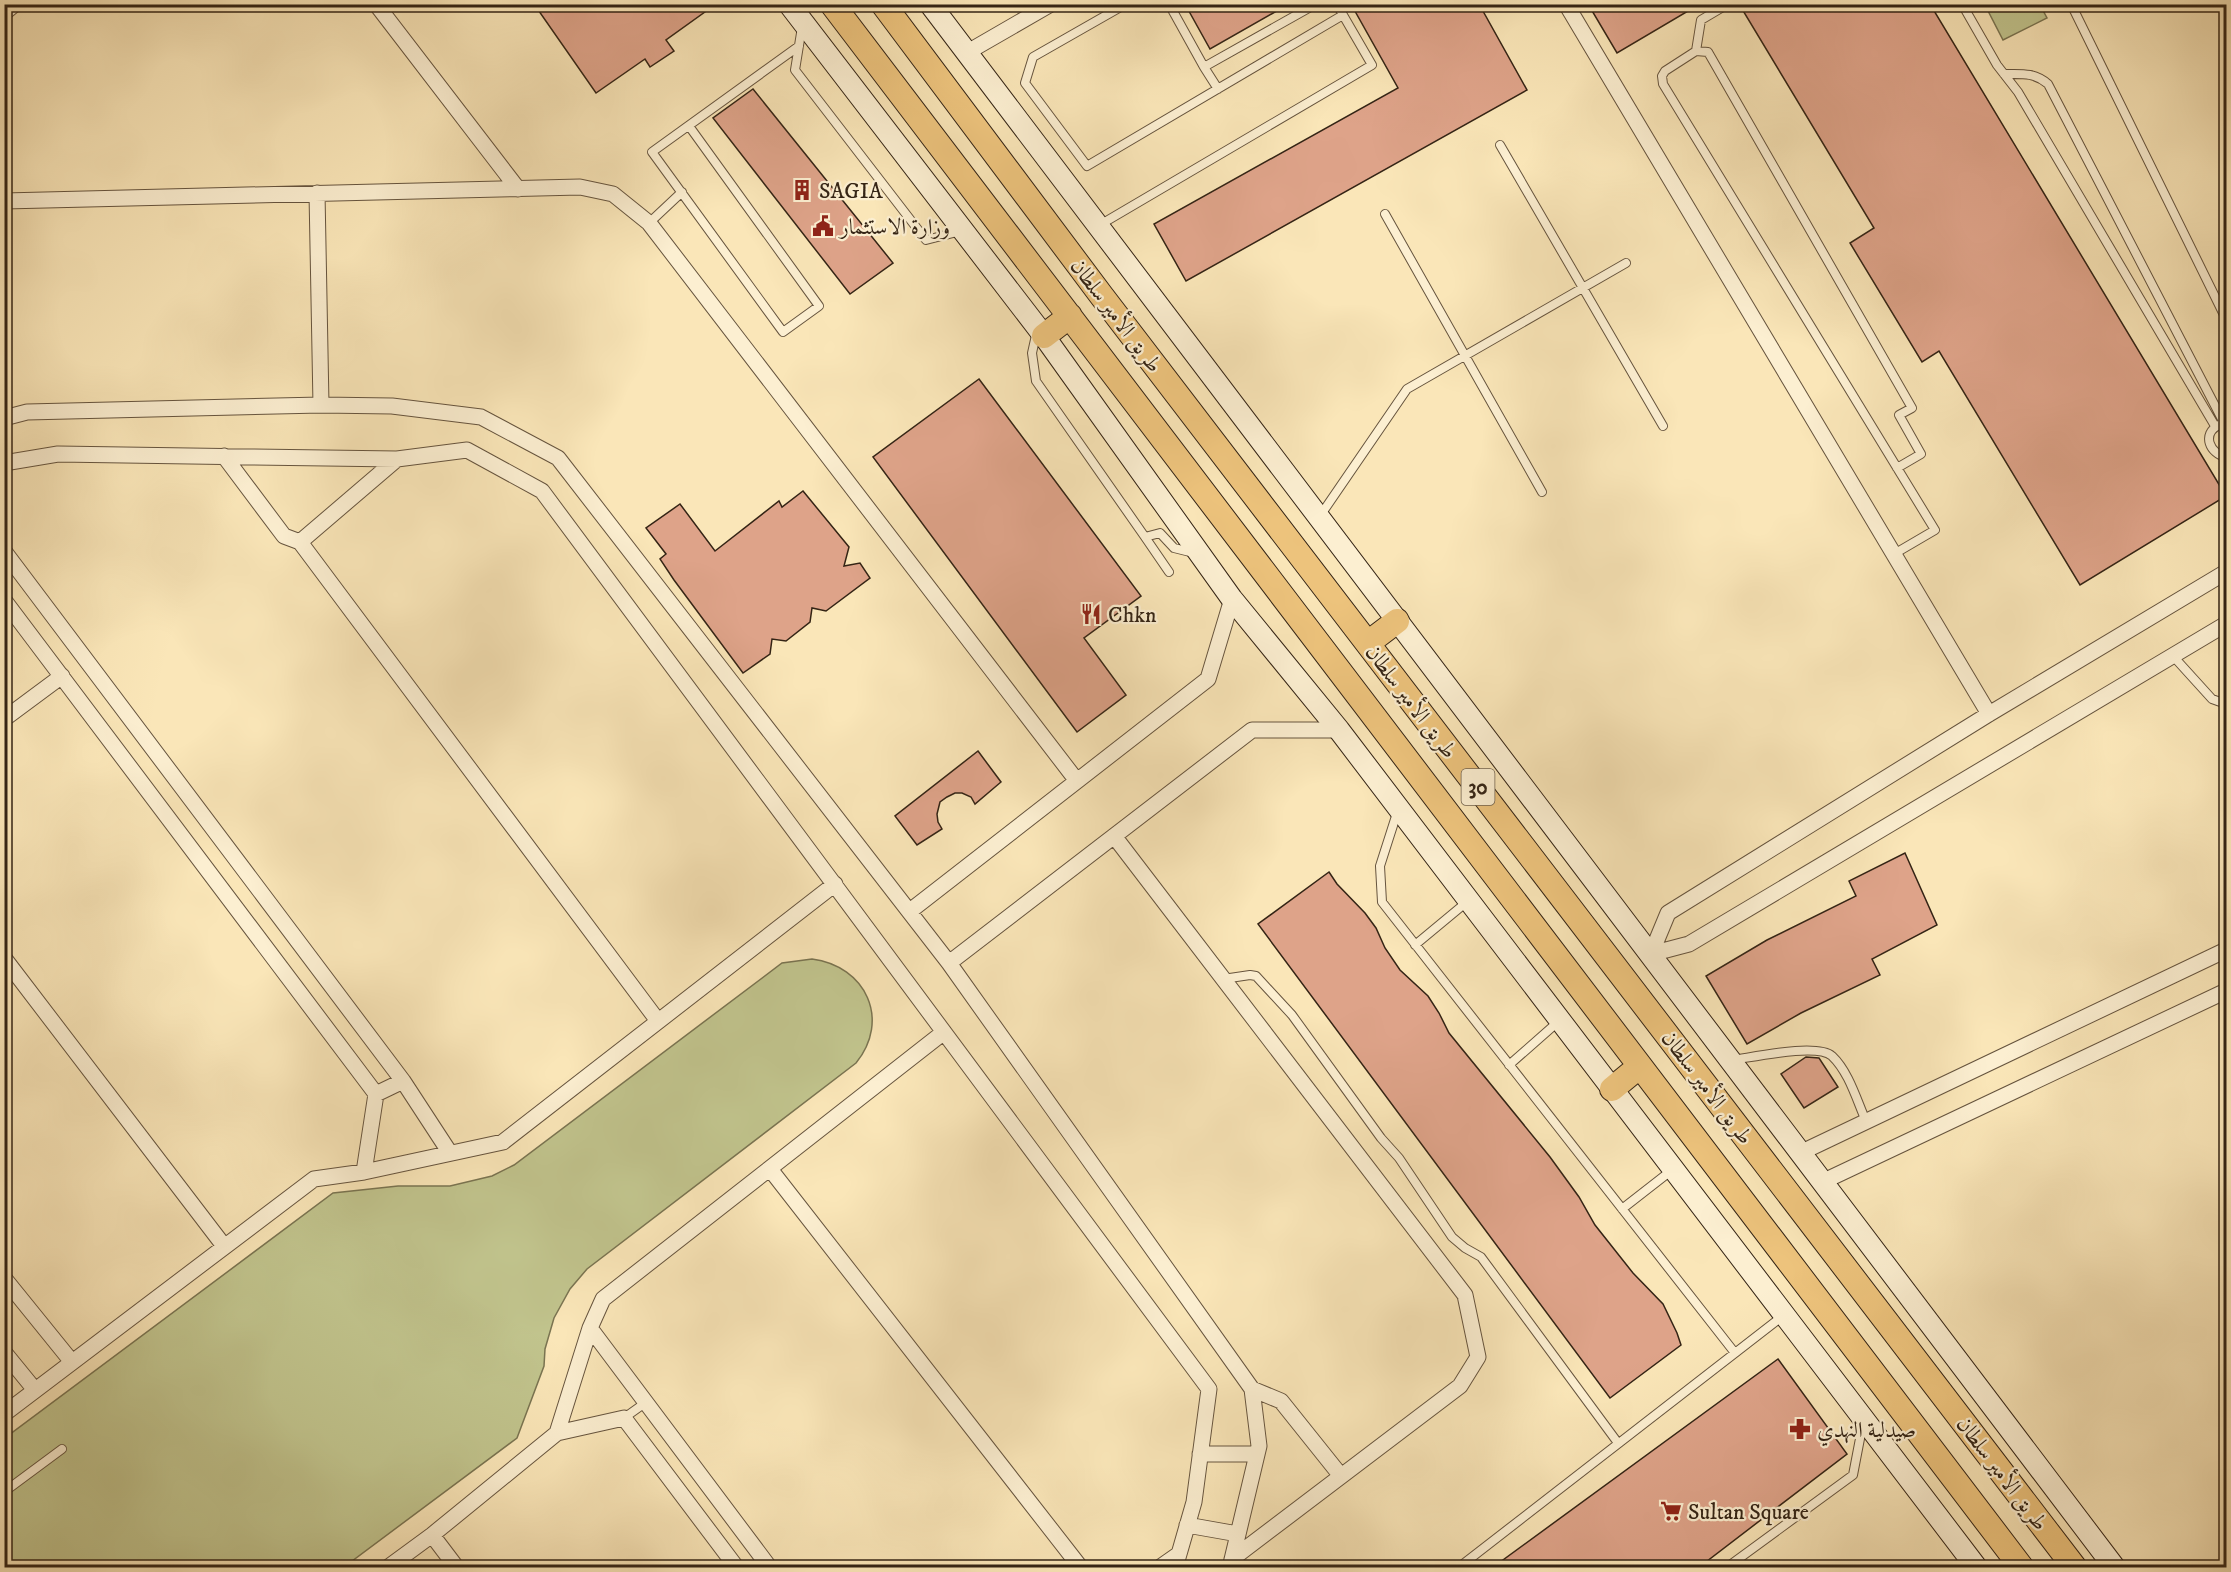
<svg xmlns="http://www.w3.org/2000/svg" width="2231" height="1572" viewBox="0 0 2231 1572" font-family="'IM FELL DW Pica',Amiri,serif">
	<rect width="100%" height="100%" fill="#fae6b8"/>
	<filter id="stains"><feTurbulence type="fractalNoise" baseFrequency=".00333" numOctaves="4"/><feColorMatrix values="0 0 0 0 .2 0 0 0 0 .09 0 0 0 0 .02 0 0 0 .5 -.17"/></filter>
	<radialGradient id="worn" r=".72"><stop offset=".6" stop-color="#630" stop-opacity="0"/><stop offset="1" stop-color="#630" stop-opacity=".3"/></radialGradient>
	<path fill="#c1c48d" stroke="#7a7451" stroke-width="1.5" d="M 1985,5 L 2040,5 L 2047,18 L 2003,40 Z
		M 812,959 C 866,966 891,1020 856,1063 L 587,1269 L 570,1289 L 554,1318 L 545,1349 L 544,1366 L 517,1438 L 344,1567 L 5,1568 L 5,1438 L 333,1193 L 398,1186 L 450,1186 L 492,1176 L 514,1165 L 782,963 Z"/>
	<path fill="#dea389" stroke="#342415" stroke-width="1.5" d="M 534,4 L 716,4 L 666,40 L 674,51 L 650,67 L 645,59 L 596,93 Z
		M 1185,4 L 1289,4 L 1210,49 Z
		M 1351,4 L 1479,4 L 1527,90 L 1186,281 L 1154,224 L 1398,88 Z
		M 1588,4 L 1700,4 L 1617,53 Z
		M 1739,4 L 1930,4 L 2226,496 L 2080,585 L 1939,351 L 1922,362 L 1850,243 L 1874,228 Z
		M 753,89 L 893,263 L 850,294 L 713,118 Z
		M 979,379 L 1141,596 L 1084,638 L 1126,695 L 1077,732 L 873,457 Z
		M 803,491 L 849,547 L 844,566 L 860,563 L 870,578 L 826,611 L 812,608 L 810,622 L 786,641 L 772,639 L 770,654 L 743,673 L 674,580 L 660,559 L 666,554 L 646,528 L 680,504 L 715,551 L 779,501 L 782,507 Z
		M 978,751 L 1001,782 L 975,804 L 971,797 L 962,793 L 955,793 L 947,797 L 940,802 L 937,814 L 938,822 L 942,829 L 917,845 L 895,816 Z
		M 1905,853 L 1937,925 L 1872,959 L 1880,975 L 1801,1013 L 1747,1044 L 1706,976 L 1767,940 L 1856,896 L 1849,881 Z
		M 1329,872 L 1337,884 L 1365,913 L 1376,928 L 1385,948 L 1400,970 L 1428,996 L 1439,1013 L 1449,1033 L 1550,1157 L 1579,1197 L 1595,1225 L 1633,1273 L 1663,1304 L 1677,1333 L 1681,1345 L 1610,1398 L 1258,924 Z
		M 1806,1057 L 1819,1058 L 1838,1087 L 1804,1108 L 1781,1074 Z
		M 1778,1359 L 1847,1454 L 1698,1568 L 1492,1568 Z"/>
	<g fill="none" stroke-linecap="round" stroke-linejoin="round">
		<defs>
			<path id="service" d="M 1169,4 L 1204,67 L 1316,4
				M 1337,4 L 1343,15
				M 1962,4 L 1997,65 L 2018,92 L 2215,426
				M 2071,4 L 2226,319
				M 802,27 L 795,70 L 926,240 L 961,231
				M 1696,51 L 1701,20 L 1728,4
				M 1204,67 L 1218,89
				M 2004,74 C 2021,74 2034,72 2048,84 L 2224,423
				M 689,126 L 819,306 L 783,332 L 652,152 L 799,46
				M 1500,145 L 1663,426
				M 1385,214 L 1542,492
				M 649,223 L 682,192
				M 1098,226 L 1372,65 L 1343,15 L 1087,166 L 1025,83 L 1033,57 L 1126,4
				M 1036,335 L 1032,353 L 1036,381 L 1145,537 L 1160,533 L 1174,548 L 1194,553
				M 2219,425 C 2201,434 2210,454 2226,457
				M 1320,516 L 1407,389 L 1626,263
				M 1145,537 L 1169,572
				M 1894,554 L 1935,530 L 1663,84 L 1662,76 L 1665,71 L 1696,51 L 1708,52 L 1912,408 L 1899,415 L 1921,454 L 1897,468
				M 2173,656 L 2212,699 L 2226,704
				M 1397,813 L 1380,866 L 1382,902 L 1735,1353
				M 1415,945 L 1468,901
				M 1223,979 L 1250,975 L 1256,976 L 1292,1015 L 1381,1138 L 1399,1158 L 1452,1237 L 1465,1248 L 1481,1257 L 1618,1443
				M 1732,1060 C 1754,1057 1817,1043 1832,1056 C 1849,1072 1857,1101 1866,1121
				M 1509,1065 L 1559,1021
				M 1622,1209 L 1672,1170
				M 624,1418 L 645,1403
				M 4,1492 L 62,1449
				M 1458,1568 L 1784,1315
				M 1726,1568 L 1853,1475 L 1863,1423"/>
			<path id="minor" d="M 376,4 L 518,189
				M 1566,4 L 1989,714
				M 4,13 L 15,4
				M 966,53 L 1051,4
				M 317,193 L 321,405
				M 4,201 L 580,187 L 613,194 L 649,223 L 1077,781
				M 4,418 L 27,412 L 321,405 L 392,406 L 481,417 L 558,458 L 949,963 L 1252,1389 L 1259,1446 L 1230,1568
				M 224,456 L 284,536 L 300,542
				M 397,459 L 300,542 L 658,1021
				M 4,463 L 58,454 L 397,459 L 467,450 L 542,491 L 1209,1389 L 1194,1502 L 1175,1568
				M 4,551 L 403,1081 L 450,1153
				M 4,600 L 376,1094 L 364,1172
				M 4,719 L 62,676
				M 1114,836 L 1465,1295 L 1478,1357 L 1460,1386 L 1232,1559
				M 910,911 L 1208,679 L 1232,599
				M 1651,954 L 1668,913 L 1989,714 L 2226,572
				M 1651,954 L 1689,944 L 2226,624
				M 4,958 L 224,1246
				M 949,963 L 1252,730 L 1339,730
				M 376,1094 L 403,1081
				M 1800,1153 L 2226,950
				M 770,1169 L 1081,1568
				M 1822,1182 L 2226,991
				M 4,1278 L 72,1362
				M 590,1328 L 770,1568
				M 4,1352 L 35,1390
				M 1252,1389 L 1281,1401 L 1341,1476
				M 4,1414 L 314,1179 L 364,1172 L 503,1142 L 835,884
				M 557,1433 L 624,1418 L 737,1568
				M 1200,1454 L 1257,1454
				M 1187,1525 L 1238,1534
				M 432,1535 L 457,1568
				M 387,1568 L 432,1535 L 557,1433 L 590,1328 L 603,1299 L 944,1032
				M 1159,1568 L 1179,1554"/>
			<path id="secondary" d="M 789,4 L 1044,336 L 1232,599 L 1339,730 L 1977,1568
				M 930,4 L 2115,1568"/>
			<path id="primary" d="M 832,4 L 2022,1568
				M 883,4 L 1101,295 L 2075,1568
				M 1044,336 L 1070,316
				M 1368,643 L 1397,621
				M 1612,1089 L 1640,1066"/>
		</defs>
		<use href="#service" stroke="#66543e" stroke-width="10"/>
		<use href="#minor" stroke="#66543e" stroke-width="17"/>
		<use href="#secondary" stroke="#342415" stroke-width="23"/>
		<use href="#primary" stroke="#342415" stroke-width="26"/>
		<use href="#service" stroke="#fcefd1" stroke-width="8"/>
		<use href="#minor" stroke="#fcefd1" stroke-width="15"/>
		<use href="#secondary" stroke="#fcefd1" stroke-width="21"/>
		<use href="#primary" stroke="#edc37c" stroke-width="24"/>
	</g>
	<defs>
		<symbol id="building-bare" viewBox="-9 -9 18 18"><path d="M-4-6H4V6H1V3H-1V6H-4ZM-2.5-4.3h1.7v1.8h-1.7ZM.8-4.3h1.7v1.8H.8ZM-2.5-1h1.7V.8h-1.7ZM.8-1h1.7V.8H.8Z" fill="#8f2418" stroke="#fcefd1" stroke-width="2.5" paint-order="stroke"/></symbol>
		<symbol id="civic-bare" viewBox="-9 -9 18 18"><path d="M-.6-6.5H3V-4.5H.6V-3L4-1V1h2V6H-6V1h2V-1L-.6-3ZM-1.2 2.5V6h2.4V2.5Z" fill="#8f2418" stroke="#fcefd1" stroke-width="2.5" paint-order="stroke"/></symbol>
		<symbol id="restaurant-bare" viewBox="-9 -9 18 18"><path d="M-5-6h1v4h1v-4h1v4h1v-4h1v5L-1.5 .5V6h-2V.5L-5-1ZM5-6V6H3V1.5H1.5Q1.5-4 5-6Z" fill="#8f2418" stroke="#fcefd1" stroke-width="2.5" paint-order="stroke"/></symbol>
		<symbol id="pharmacy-bare" viewBox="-9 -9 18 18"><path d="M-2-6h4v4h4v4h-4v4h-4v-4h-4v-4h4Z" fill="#8f2418" stroke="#fcefd1" stroke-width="2.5" paint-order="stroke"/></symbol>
		<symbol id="supermarket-bare" viewBox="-9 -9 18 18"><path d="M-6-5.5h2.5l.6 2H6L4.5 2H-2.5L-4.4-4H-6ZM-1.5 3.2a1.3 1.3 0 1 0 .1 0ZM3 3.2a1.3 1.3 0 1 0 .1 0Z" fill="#8f2418" stroke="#fcefd1" stroke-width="2.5" paint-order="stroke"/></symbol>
	</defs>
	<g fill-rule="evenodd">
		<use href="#building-bare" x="787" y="175" width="30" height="30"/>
		<use href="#civic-bare" x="808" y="211" width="30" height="30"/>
		<use href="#restaurant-bare" x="1076" y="599" width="30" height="30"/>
		<use href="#pharmacy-bare" x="1785" y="1414" width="30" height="30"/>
		<use href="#supermarket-bare" x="1656" y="1496" width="30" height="30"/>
	</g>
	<g text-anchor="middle" stroke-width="4.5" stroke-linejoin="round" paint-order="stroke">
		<rect fill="#fcefd1" stroke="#70614d" stroke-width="1.5" x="1461.5" y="769" width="33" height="36" rx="4.5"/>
		<g font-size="21" font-weight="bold" fill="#342415">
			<text x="1478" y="794">30</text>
		</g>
		<g font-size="22" fill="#342415" stroke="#fcefd1" text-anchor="start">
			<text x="819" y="198">SAGIA</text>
			<text x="840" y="234">وزارة الاستثمار</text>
			<text x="1108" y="622">Chkn</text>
			<text x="1817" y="1437">صيدلية النهدي</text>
			<text x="1688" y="1519">Sultan Square</text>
		</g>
		<g font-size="22" fill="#342415" stroke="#fcefd1">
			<text transform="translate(1117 315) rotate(53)" y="8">طريق الأمير سلطان</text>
			<text transform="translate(1412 701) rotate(53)" y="8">طريق الأمير سلطان</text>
			<text transform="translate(1708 1087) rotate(53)" y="8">طريق الأمير سلطان</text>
			<text transform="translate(2003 1473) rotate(53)" y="8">طريق الأمير سلطان</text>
		</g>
	</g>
	<rect width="2231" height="1572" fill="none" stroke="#fae6b8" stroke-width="24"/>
	<rect x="6" y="6" width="2219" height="1560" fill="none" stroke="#342415" stroke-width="3"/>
	<rect x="12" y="12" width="2207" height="1548" fill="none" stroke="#342415" stroke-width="1.5"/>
	<rect width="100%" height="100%" filter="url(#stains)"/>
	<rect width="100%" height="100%" fill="url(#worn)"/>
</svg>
